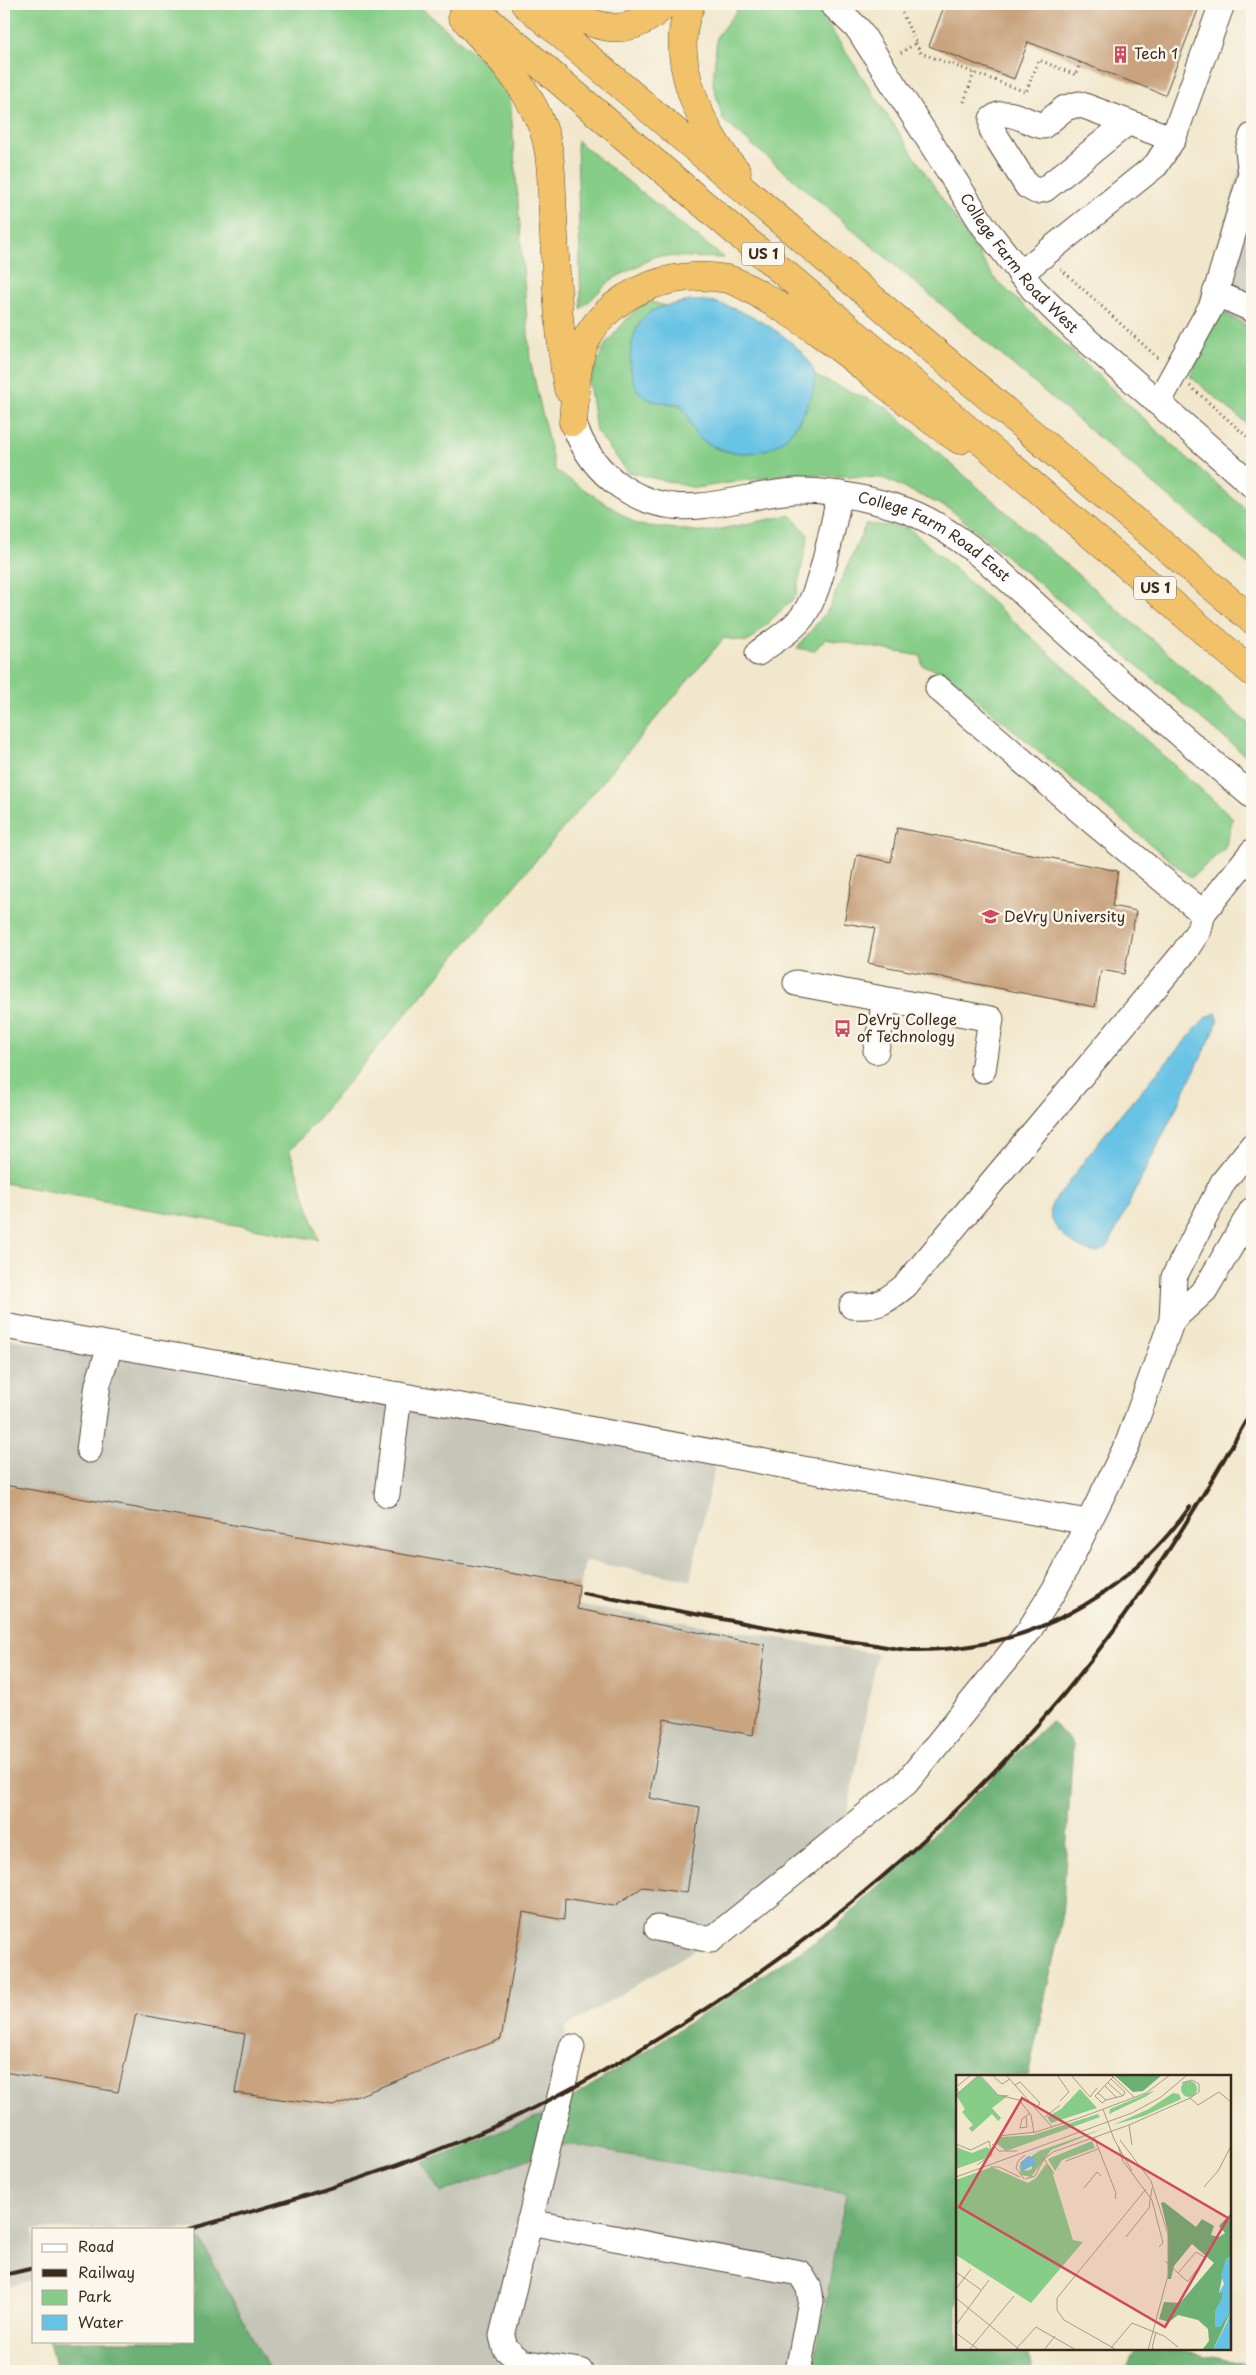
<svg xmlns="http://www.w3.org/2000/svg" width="1256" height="2375" viewBox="0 0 1256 2375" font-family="'Playpen Sans',sans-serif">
	<rect width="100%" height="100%" fill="#fbf7ec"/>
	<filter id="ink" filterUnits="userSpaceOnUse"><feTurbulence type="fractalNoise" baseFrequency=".02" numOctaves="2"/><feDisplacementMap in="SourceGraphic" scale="10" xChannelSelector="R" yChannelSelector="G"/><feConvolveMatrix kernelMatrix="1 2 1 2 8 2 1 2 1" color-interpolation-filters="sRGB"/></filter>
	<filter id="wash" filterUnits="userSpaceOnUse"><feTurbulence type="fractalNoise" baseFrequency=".0096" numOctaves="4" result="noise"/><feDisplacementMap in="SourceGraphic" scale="20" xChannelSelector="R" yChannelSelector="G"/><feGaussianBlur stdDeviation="1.12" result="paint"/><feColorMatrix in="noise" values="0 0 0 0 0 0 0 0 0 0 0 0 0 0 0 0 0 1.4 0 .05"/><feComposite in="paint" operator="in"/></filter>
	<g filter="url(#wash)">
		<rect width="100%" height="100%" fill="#f1e7cc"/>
		<path fill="#c5c5b8" d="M 1252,124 L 1252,330 L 1199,299 L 1216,255 Z
			M 4,1338 L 716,1460 L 690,1580 L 585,1561 L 577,1605 L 877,1654 L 842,1844 L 755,1914 L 566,2027 L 552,2111 L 440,2193 L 567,2144 L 846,2194 L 813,2371 L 270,2371 L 201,2240 L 194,2242 L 194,2229 L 34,2229 L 34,2280 L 4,2287 Z"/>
		<path fill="#86cd88" stroke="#607c53" d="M 4,4 L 417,4 L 509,84 L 530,360 L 555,470 L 638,525 L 706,532 L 791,515 L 808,535 L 796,596 L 748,642 L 724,638 L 290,1151 L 319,1240 L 4,1183 Z
			M 742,4 L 786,4 L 817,8 L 995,279 L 1170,443 L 1252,515 L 1252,567 L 723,120 L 713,84 L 717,36 Z
			M 577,141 L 724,258 L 656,256 L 611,280 L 581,309 Z
			M 644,300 L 666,306 L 649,313 L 651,400 L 681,405 C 692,419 694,433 710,445 C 719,451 732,452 743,452 C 789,451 808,417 815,376 L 886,407 L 1252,727 L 1252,761 L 950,509 L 883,478 L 787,474 L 696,488 L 628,472 L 596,431 L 589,381 L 606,343 Z
			M 1219,310 L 1252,330 L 1252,428 L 1190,376 Z
			M 866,524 L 909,528 L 1233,818 L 1225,848 L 1191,878 L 945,673 L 922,665 L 921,656 L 825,639 L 814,651 L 797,648 L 828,610 Z"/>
		<path fill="#6cb074" stroke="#546d49" d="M 1051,1721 L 1073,1744 L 1062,1919 L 1028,2076 L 957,2076 L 957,2349 L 1026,2349 L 1033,2371 L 813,2371 L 846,2194 L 567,2144 L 440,2193 L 423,2163 L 552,2111 L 834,1929 Z
			M 201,2240 L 270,2371 L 56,2371 L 49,2341 L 194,2341 L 194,2242 Z
			M 1135,2349 L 1172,2349 L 1252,2365 L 1252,2371 L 1126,2371 Z"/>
		<path fill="#67c3e5" stroke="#517682" d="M 690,301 C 697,301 706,300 713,302 C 744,309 806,341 815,375 C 817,385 810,399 806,408 C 799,421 789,439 775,446 C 752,458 719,454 699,438 C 691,432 689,415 681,405 C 669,402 650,404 641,394 C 623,377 629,326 649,313 C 660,305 677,304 690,301 Z
			M 1216,1013 L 1218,1018 L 1215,1029 L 1108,1246 C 1104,1249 1101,1252 1095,1252 C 1079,1253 1042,1224 1052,1204 C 1056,1197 1066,1188 1071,1180 C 1109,1123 1160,1071 1205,1018 Z"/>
		<g id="blocks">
			<path fill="#c8a37e" d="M 945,4 L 1182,4 L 1198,10 L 1165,95 L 1028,42 L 1014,79 L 929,46 Z
				M 897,828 L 1118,871 L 1112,906 L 1136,911 L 1124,974 L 1101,970 L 1095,1007 L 868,963 L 875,928 L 844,923 L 857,855 L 891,862 Z
				M 4,1485 L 579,1585 L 577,1609 L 765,1645 L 753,1735 L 664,1719 L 649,1798 L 700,1807 L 687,1893 L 643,1887 L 614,1906 L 565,1898 L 564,1920 L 523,1912 L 501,2039 L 333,2106 L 235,2093 L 245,2034 L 136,2014 L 118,2092 L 4,2072 Z"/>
		</g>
	</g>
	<g filter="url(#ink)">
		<use href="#blocks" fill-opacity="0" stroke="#564638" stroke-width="1"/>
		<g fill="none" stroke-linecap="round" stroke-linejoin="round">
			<defs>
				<g id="minor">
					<path id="s1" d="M 832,4 L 859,30 L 983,225 L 1033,289 L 1073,328 L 1252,485"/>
					<path d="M 1127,123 L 1045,189 L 1036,191 L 1027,186 L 992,130 L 992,119 C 1007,106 1025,122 1043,126 L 1065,108 L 1079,104 L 1173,139"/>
					<path d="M 1020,274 L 1156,165 L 1173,139 L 1222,4"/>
					<path d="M 1215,293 L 1252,309"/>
					<path d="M 1158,403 L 1212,305 L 1251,174 L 1248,151 L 1252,136"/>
					<path id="s2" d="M 573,422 C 592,477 641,512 700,506 C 732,503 763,493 794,491 C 829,490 863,497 896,507 C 960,526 1017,589 1065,632 C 1127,688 1189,743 1252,796"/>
					<path d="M 758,653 C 773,641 792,631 803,616 C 822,590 832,527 840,494"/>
					<path d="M 938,688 L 1093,822 L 1203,913"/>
					<path d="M 796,983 L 991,1019 L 983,1070"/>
					<path d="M 876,1051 L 885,1000"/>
					<path d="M 852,1306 C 878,1308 886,1301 905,1286 L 1183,954 L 1199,930 L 1203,913 L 1252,852"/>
					<path d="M 1172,1320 L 1205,1290 L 1252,1210"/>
					<path d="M 4,1326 L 535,1419 L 1087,1522"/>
					<path d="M 89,1450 L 98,1384 L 110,1346"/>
					<path d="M 387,1494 L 399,1395"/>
					<path d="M 657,1928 L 711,1940 L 906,1783 L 1028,1632 L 1059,1582 L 1128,1443 L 1172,1320 L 1174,1277 L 1223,1182 L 1252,1146"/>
					<path d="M 572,2047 L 502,2336 L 505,2348 L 521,2362 L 580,2371"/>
					<path d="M 529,2222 L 800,2273 L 809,2288 L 811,2301 L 798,2371"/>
				</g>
				<path id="highway" d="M 469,4 L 1252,672
					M 525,4 L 1252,620
					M 554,4 C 595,28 627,42 665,4
					M 691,4 C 666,55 702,133 737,172
					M 462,16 C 491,48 522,79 539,119 C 553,148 551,184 553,216 C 556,274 558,332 568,389
					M 573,422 C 575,401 575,378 580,357 C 587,324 618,298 649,286 C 674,277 700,274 727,279 C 743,283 760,295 774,303 C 841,342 895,398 960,440"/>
			</defs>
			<use href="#minor" stroke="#564638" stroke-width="27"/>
			<use href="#highway" stroke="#564638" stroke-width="29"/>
			<path stroke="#564638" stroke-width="3" stroke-dasharray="1 4" stroke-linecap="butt" d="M 898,4 L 916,43 L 899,54
				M 916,43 L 921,53 L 1026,92 L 1039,60 L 1076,75 L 1080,62
				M 964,102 L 974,73
				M 1061,269 L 1159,359
				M 1190,386 L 1252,441"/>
			<use href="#minor" stroke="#fff" stroke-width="25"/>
			<use href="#highway" stroke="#f2c26a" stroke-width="28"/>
			<path stroke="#3b2a1e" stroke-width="4" d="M 583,1593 C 646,1605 709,1617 772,1628 C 804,1634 836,1640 869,1644 C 882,1646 896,1649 910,1650 C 1025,1652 1123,1600 1190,1507
				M 189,2229 C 281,2204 372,2177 460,2141 C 525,2115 586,2082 646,2046 C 803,1952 946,1834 1064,1694 C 1137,1606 1197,1509 1252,1410
				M 4,2275 L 34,2268"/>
		</g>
	</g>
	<defs>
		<symbol id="building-bare" viewBox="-9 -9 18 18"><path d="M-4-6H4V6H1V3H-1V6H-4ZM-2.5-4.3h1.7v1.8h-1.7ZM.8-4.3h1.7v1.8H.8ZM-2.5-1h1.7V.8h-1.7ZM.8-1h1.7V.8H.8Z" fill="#d1495b" stroke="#fbf7ec" stroke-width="2.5" paint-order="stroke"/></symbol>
		<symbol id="university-bare" viewBox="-9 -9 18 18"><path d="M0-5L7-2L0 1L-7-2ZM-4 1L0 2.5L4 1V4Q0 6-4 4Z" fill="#d1495b" stroke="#fbf7ec" stroke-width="2.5" paint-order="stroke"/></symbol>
		<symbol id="bus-bare" viewBox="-9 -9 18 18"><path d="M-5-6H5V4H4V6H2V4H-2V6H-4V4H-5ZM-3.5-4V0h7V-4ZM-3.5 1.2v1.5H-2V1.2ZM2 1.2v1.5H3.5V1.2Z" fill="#d1495b" stroke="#fbf7ec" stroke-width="2.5" paint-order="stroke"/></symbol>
	</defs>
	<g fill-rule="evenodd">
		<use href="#building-bare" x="1108" y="42" width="25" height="25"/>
		<use href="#university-bare" x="978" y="904" width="25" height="25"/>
		<use href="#bus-bare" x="830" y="1016" width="25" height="25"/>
	</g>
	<g text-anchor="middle" stroke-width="5" stroke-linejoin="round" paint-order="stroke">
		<g fill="#fbf7ec" stroke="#75685c" stroke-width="1">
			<rect x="742" y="242.5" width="42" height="23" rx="4"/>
			<rect x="1134" y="576.5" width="42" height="23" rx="4"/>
		</g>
		<g font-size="14" font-weight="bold" fill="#3b2a1e">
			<text x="763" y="259">US 1</text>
			<text x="1155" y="593">US 1</text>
		</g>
		<g font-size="15" fill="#3b2a1e" stroke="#fbf7ec" text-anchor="start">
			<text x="1134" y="59">Tech 1</text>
			<text x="1004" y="922">DeVry University</text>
			<text x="857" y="1025">DeVry College<tspan x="857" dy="17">of Technology</tspan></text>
		</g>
		<g font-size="15" fill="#3b2a1e" stroke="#fbf7ec">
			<text dy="5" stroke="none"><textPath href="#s1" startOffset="321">College Farm Road West</textPath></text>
			<text dy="5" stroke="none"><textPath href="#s2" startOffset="411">College Farm Road East</textPath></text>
		</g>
	</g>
	<g transform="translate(956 2075)">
		<rect width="275" height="275" fill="#f1e7cc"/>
		<path d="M 23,0 L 42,20 L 53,20 L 36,33 L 45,43 L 42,46 L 36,39 L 16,57 L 13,53 L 17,50 L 6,37 L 9,34 L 0,20 ZM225 14a8 8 0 1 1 16 0a8 8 0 1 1-16 0ZM 124,14 L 141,33 L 95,48 L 91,42 L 105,34 ZM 199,15 L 191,21 L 153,39 L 154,34 ZM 217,18 L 223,19 L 225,24 L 188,41 L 157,50 L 193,34 ZM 142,39 L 144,42 L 50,76 L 40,68 L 45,62 L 77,60 ZM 149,53 L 95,75 L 75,102 L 65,100 L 63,90 L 70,96 L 76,94 L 76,81 L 83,76 ZM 136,66 L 139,73 L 106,85 L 99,96 L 92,84 ZM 0,72 L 16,78 L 31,72 L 35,75 L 31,83 L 0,94 ZM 90,89 L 95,93 L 117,165 L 127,167 L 75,228 L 0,180 L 0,105 L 36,92 L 72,108 L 80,103 Z" fill="#86cd88"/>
		<path d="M 158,0 L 206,0 L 187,16 L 177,17 ZM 208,127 L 240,152 L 246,144 L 258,151 L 255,160 L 263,162 L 269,158 L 263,151 L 275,138 L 275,181 L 270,184 L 263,218 L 267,217 L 264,252 L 272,235 L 275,236 L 257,275 L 246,275 L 253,266 L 252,254 L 242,245 L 222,240 L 213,247 L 203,244 L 208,227 L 224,228 L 258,188 L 236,169 L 218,191 L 215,204 L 212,204 L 212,157 L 205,128 Z" fill="#6cb074"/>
		<path d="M 72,81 L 78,82 L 80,89 L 66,96 L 64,88 ZM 275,181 L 275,236 L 264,252 L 259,252 L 259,236 L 267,221 L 267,218 L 263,218 L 268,209 L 265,200 L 270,184 ZM 275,236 L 275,275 L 257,275 L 271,247 Z" fill="#67c3e5"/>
		<path fill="none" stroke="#a89b86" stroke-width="1" d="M 24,0 L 42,20 L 63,25 L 75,40 L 78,58M 36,0 L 46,9 L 54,4M 50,0 L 96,52M 101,0 L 113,17 L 104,26M 115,0 L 134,22 L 141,13M 156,1 L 178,22M 152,8 L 167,21 L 169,17 L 155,4M 226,8 L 236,5 L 243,9 L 243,17 L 234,23M 59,10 L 64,7 L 84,28 L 81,33M 149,11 L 161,23M 3,18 L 0,12 L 15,0M 142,18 L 150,25 L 166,21M 0,20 L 23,0M 150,25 L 146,28 L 139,21 L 157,2M 147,34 L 158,64 L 176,96M 70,41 L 71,52 L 64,53 L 66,44 L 74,38M 89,42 L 104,30M 173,50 L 176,70M 43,61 L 80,57 L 126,42 L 190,18 L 214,0M 138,62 L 160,118 L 159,124M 164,65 L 195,106 L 212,159 L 212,200 L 192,275M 0,69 L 15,75 L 33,66M 36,69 L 43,76 L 61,76M 162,71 L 167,86 L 196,125 L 207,168 L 203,172M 88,84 L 98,99M 110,86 L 142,74M 21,90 L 36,80 L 33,66M 34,92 L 43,92 L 64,102M 0,102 L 176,38 L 205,22 L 231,0M 68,104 L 60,93 L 62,86 L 69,80M 69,104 L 79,101 L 88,84 L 97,77 L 173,50 L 234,23 L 242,30 L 263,17 L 275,27M 248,112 L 262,96 L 275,71M 128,113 L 141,97 L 145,101M 170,162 L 193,133 L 196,113M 209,186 L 221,197 L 222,198 L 231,206 L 232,206 L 250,183 L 240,177 L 222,198M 0,197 L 25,215M 0,214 L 15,194M 0,223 L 64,275M 0,250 L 33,205M 0,258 L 23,275M 155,273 L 176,248 L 208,261 L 222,272M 159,274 L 108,245 L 101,235 L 101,223 L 190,114M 13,275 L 58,221M 59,275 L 80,252 L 120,275M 88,275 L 99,261M 199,275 L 196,273 L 200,257"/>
		<path fill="#d1495b" fill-opacity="0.15" stroke="#d1495b" stroke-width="2.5" d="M 66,23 L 272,143 L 209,252 L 3,132 Z"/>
		<rect width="275" height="275" fill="none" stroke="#3b2a1e" stroke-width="2.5"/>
	</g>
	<rect width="1256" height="2375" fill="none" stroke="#fbf7ec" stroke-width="20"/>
	<rect x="32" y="2228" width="162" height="115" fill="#fbf7ec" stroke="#aea59a"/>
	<rect x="42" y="2244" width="25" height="8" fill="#ffffff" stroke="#aea59a"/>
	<text x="78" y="2252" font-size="15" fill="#3b2a1e">Road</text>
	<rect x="42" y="2269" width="25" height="8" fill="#3b2a1e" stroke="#aea59a"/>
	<text x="78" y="2278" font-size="15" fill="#3b2a1e">Railway</text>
	<rect x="42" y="2290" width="25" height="15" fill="#86cd88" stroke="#aea59a"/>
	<text x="78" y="2302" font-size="15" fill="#3b2a1e">Park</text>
	<rect x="42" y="2315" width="25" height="15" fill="#67c3e5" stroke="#aea59a"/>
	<text x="78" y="2328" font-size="15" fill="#3b2a1e">Water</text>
</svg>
